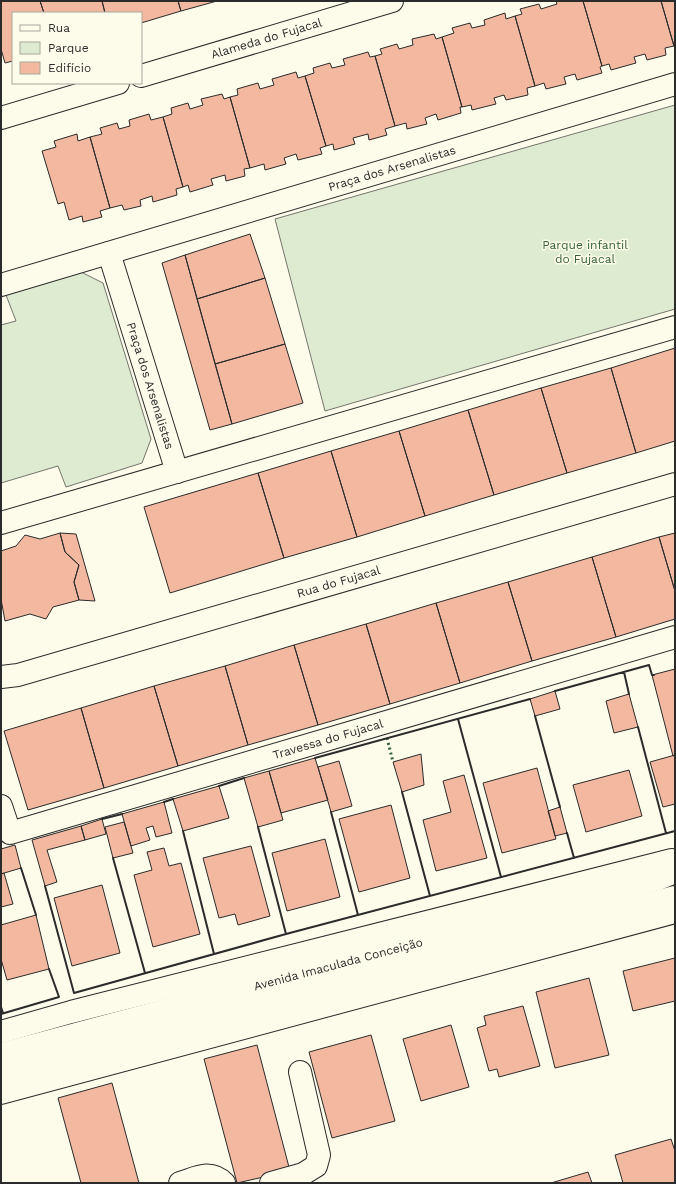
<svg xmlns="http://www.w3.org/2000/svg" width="676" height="1184" viewBox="0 0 676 1184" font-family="'Work Sans',sans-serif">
	<rect width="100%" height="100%" fill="#fdfbea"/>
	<path fill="#deebd1" stroke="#74746e" d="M 675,105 L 675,309 L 325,411 L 275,219 Z
		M 79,271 L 103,283 L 151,439 L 142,463 L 66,487 L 58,466 L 1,483 L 1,325 L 16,321 L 6,295 Z"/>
	<path fill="#f2b8a0" stroke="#2b2b2b" d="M 1,1 L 40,1 L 44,13 L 13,13 L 13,61 L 5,63 L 1,49 Z
		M 40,1 L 102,1 L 105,13 L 44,13 Z
		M 102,1 L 178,1 L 181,11 L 141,23 L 141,13 L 105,13 Z
		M 178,1 L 217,1 L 181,11 Z
		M 556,1 L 583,1 L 602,66 L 600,67 L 602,73 L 577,80 L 575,74 L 564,77 L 566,84 L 546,89 L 544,83 L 535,86 L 515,16 L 522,14 L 520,9 L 539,4 L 541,9 L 557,4 Z
		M 583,1 L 661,1 L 674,46 L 665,48 L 666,55 L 647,60 L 645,54 L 634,57 L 636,63 L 611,70 L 609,64 L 602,66 Z
		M 661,1 L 675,1 L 675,45 L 674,46 Z
		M 505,13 L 506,19 L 515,16 L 535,86 L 527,88 L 528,95 L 506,100 L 504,95 L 494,98 L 496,104 L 472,110 L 471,105 L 462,107 L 442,37 L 454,33 L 452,28 L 470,23 L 472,28 L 485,25 L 484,20 Z
		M 434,34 L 436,39 L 442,37 L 462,107 L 460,107 L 461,113 L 438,120 L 436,114 L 425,118 L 427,124 L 407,129 L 406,123 L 395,126 L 375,56 L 382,54 L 380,49 L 397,44 L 399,49 L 413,45 L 412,39 Z
		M 368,52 L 370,57 L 375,56 L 395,126 L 385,129 L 387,135 L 369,140 L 368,134 L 353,138 L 355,144 L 334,150 L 333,144 L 326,146 L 305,76 L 314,73 L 313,68 L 330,63 L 332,68 L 345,65 L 343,59 Z
		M 296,72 L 298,78 L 305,76 L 326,146 L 320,148 L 322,154 L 298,160 L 296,154 L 284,158 L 286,164 L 265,170 L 264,164 L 250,168 L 230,97 L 238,95 L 237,89 L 258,83 L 260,89 L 274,85 L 272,79 Z
		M 222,94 L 224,99 L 230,97 L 250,168 L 244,169 L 245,176 L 226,181 L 225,175 L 211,179 L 213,185 L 190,192 L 188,185 L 183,187 L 163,117 L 172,114 L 171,108 L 188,103 L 190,109 L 203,105 L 201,99 Z
		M 149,114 L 151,120 L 163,117 L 183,187 L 176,189 L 177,195 L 153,202 L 152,196 L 140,200 L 141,206 L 124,210 L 122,205 L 110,208 L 90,137 L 102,134 L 100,128 L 117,123 L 119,129 L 130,126 L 129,120 Z
		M 77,134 L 78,141 L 90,137 L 110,208 L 100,211 L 102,217 L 83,222 L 82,216 L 69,220 L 64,202 L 58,204 L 42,151 L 56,147 L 54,141 Z
		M 250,234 L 265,278 L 197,299 L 185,255 Z
		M 185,255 L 232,424 L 210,430 L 162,263 Z
		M 265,278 L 285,344 L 215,364 L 197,299 Z
		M 285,344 L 303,403 L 232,424 L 215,364 Z
		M 675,348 L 675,441 L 636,453 L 611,368 Z
		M 611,368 L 636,453 L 567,473 L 541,388 Z
		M 541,388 L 567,473 L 494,495 L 468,410 Z
		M 468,410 L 494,495 L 425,516 L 399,431 Z
		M 399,431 L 425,516 L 357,537 L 331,451 Z
		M 331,451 L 357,537 L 284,558 L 258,473 Z
		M 258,473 L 284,558 L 170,593 L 144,507 Z
		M 60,533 L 65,552 L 79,565 L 74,582 L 79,600 L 53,607 L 46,619 L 30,614 L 5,621 L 1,599 L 1,551 L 16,546 L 25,535 L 40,539 Z
		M 60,533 L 76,534 L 95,601 L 79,600 L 74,582 L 79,565 L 65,552 Z
		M 675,533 L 675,591 L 659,537 Z
		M 659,537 L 675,591 L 675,619 L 616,637 L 592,557 Z
		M 592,557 L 616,637 L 532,661 L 508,582 Z
		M 508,582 L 532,661 L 460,683 L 436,603 Z
		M 436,603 L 460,683 L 390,704 L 366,624 Z
		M 366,624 L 390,704 L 318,725 L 294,645 Z
		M 294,645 L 318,725 L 248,745 L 225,666 Z
		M 225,666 L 248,745 L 178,766 L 154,686 Z
		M 675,669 L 675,755 L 673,756 L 652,675 Z
		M 154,686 L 178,766 L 104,788 L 81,708 Z
		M 555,691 L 560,709 L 535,716 L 530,699 Z
		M 629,694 L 638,727 L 614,733 L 606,701 Z
		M 81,708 L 104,788 L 28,810 L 4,731 Z
		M 421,754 L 424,785 L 402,792 L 393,762 Z
		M 675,755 L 675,804 L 663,807 L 650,762 Z
		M 315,758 L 328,800 L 281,813 L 269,771 Z
		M 339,761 L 352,806 L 331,812 L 318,767 Z
		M 537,768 L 556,839 L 502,853 L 483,783 Z
		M 629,770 L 642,816 L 586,832 L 573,785 Z
		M 269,771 L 283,820 L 258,827 L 244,778 Z
		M 464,775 L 487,858 L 436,871 L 423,820 L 451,812 L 443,781 Z
		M 219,786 L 229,818 L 183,831 L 173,799 Z
		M 164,802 L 172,833 L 156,837 L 153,826 L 146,828 L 150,840 L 131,846 L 122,814 Z
		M 391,805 L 410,878 L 359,892 L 339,819 Z
		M 560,807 L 567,833 L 555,836 L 548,811 Z
		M 102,819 L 106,834 L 85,840 L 81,826 Z
		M 124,822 L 133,853 L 113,858 L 105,827 Z
		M 81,826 L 85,840 L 47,850 L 57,882 L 45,886 L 32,840 Z
		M 325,839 L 340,897 L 287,911 L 272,853 Z
		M 15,845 L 21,868 L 1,874 L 1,849 Z
		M 251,846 L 270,916 L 238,925 L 235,914 L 219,918 L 203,858 Z
		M 164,848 L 169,866 L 181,863 L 200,934 L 153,947 L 134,875 L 152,870 L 147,852 Z
		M 4,873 L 13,904 L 1,907 L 1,874 Z
		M 102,885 L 120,953 L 72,966 L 54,898 Z
		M 36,915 L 49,969 L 7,980 L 1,959 L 1,925 Z
		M 675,958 L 675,1001 L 633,1011 L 623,971 Z
		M 589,978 L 609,1055 L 555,1068 L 536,992 Z
		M 523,1006 L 540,1066 L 499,1077 L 497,1069 L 489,1071 L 477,1028 L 486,1025 L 484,1016 Z
		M 451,1025 L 469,1087 L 421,1101 L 403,1039 Z
		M 371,1035 L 395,1121 L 332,1138 L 309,1052 Z
		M 257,1045 L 290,1171 L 237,1183 L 204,1059 Z
		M 112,1083 L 139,1183 L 81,1183 L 58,1098 Z
		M 671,1139 L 675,1151 L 675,1183 L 623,1183 L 615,1155 Z
		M 588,1172 L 592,1183 L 551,1183 Z"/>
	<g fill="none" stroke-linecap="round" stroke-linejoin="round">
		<defs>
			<g id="minor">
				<path id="s1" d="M 141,76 L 392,1"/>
				<path d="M 1,118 L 118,83"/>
				<path id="s2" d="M 109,253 L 177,472"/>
				<path id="s3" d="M 1,285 L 675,84"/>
				<path d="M 1,523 L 675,327"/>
				<path id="s4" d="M 1,806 L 10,833 L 675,637"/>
				<path d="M 180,1183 C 196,1178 210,1169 224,1183"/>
				<path d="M 271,1183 L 303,1174 L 316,1166 L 319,1155 L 300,1072"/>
			</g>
			<g id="major">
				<path id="s5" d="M 1,677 L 18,675 L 675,484"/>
				<path d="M 1,1032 L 71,1012 L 672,860"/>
				<path id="s6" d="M 1,1054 L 658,879 L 675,872"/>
				<path d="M 1,1072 L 675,897"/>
				<path d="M 1,1093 L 675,912"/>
			</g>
		</defs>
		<use href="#minor" stroke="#2b2b2b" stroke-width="24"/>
		<use href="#major" stroke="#2b2b2b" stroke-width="24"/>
		<use href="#minor" stroke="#fdfbea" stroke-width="22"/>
		<use href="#major" stroke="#fdfbea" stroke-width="22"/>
		<path stroke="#34623c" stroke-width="3" stroke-dasharray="2 3" stroke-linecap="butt" d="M 387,738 L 393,762"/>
		<path stroke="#2b2b2b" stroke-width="2" d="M 624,672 L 629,694
			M 555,691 L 649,665 L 652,675 L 654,675
			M 535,716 L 560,807
			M 458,719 L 501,877
			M 638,727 L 666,833
			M 315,758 L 530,699
			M 219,786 L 244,778
			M 402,792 L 430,896
			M 164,802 L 173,799
			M 331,812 L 358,915
			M 102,819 L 122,814
			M 258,827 L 286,934
			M 183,831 L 214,954
			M 567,833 L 574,858
			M 113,858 L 145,973
			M 21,868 L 36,915
			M 45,886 L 74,993 L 286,934 L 675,831
			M 1,1007 L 3,1013
			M 1,1014 L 59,997 L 49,969"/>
	</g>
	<g text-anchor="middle" stroke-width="3" stroke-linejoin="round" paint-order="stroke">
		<g font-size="12" fill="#2b2b2b" stroke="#fdfbea">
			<text dy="4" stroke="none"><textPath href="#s1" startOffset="131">Alameda do Fujacal</textPath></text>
			<text dy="4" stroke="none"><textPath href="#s3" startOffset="408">Praça dos Arsenalistas</textPath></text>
			<text dy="4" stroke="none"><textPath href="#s2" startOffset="139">Praça dos Arsenalistas</textPath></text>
			<text dy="4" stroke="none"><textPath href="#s5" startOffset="351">Rua do Fujacal</textPath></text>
			<text dy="4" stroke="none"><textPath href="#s4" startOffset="360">Travessa do Fujacal</textPath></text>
			<text dy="4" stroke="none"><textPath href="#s6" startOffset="349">Avenida Imaculada Conceição</textPath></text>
		</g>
		<g font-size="12" fill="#34623c" stroke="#fdfbea">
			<text x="585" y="249">Parque infantil<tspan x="585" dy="14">do Fujacal</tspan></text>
		</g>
	</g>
	<rect width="676" height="1184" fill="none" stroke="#2b2b2b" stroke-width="4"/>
	<rect x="12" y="12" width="130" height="72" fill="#fdfbea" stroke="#a9a89e"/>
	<rect x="20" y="25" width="20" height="6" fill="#fdfbea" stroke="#a9a89e"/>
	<text x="48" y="32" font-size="12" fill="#2b2b2b">Rua</text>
	<rect x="20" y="42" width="20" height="12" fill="#deebd1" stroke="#a9a89e"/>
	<text x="48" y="52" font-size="12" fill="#2b2b2b">Parque</text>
	<rect x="20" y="62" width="20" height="12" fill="#f2b8a0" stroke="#a9a89e"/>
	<text x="48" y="72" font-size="12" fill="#2b2b2b">Edifício</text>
</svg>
